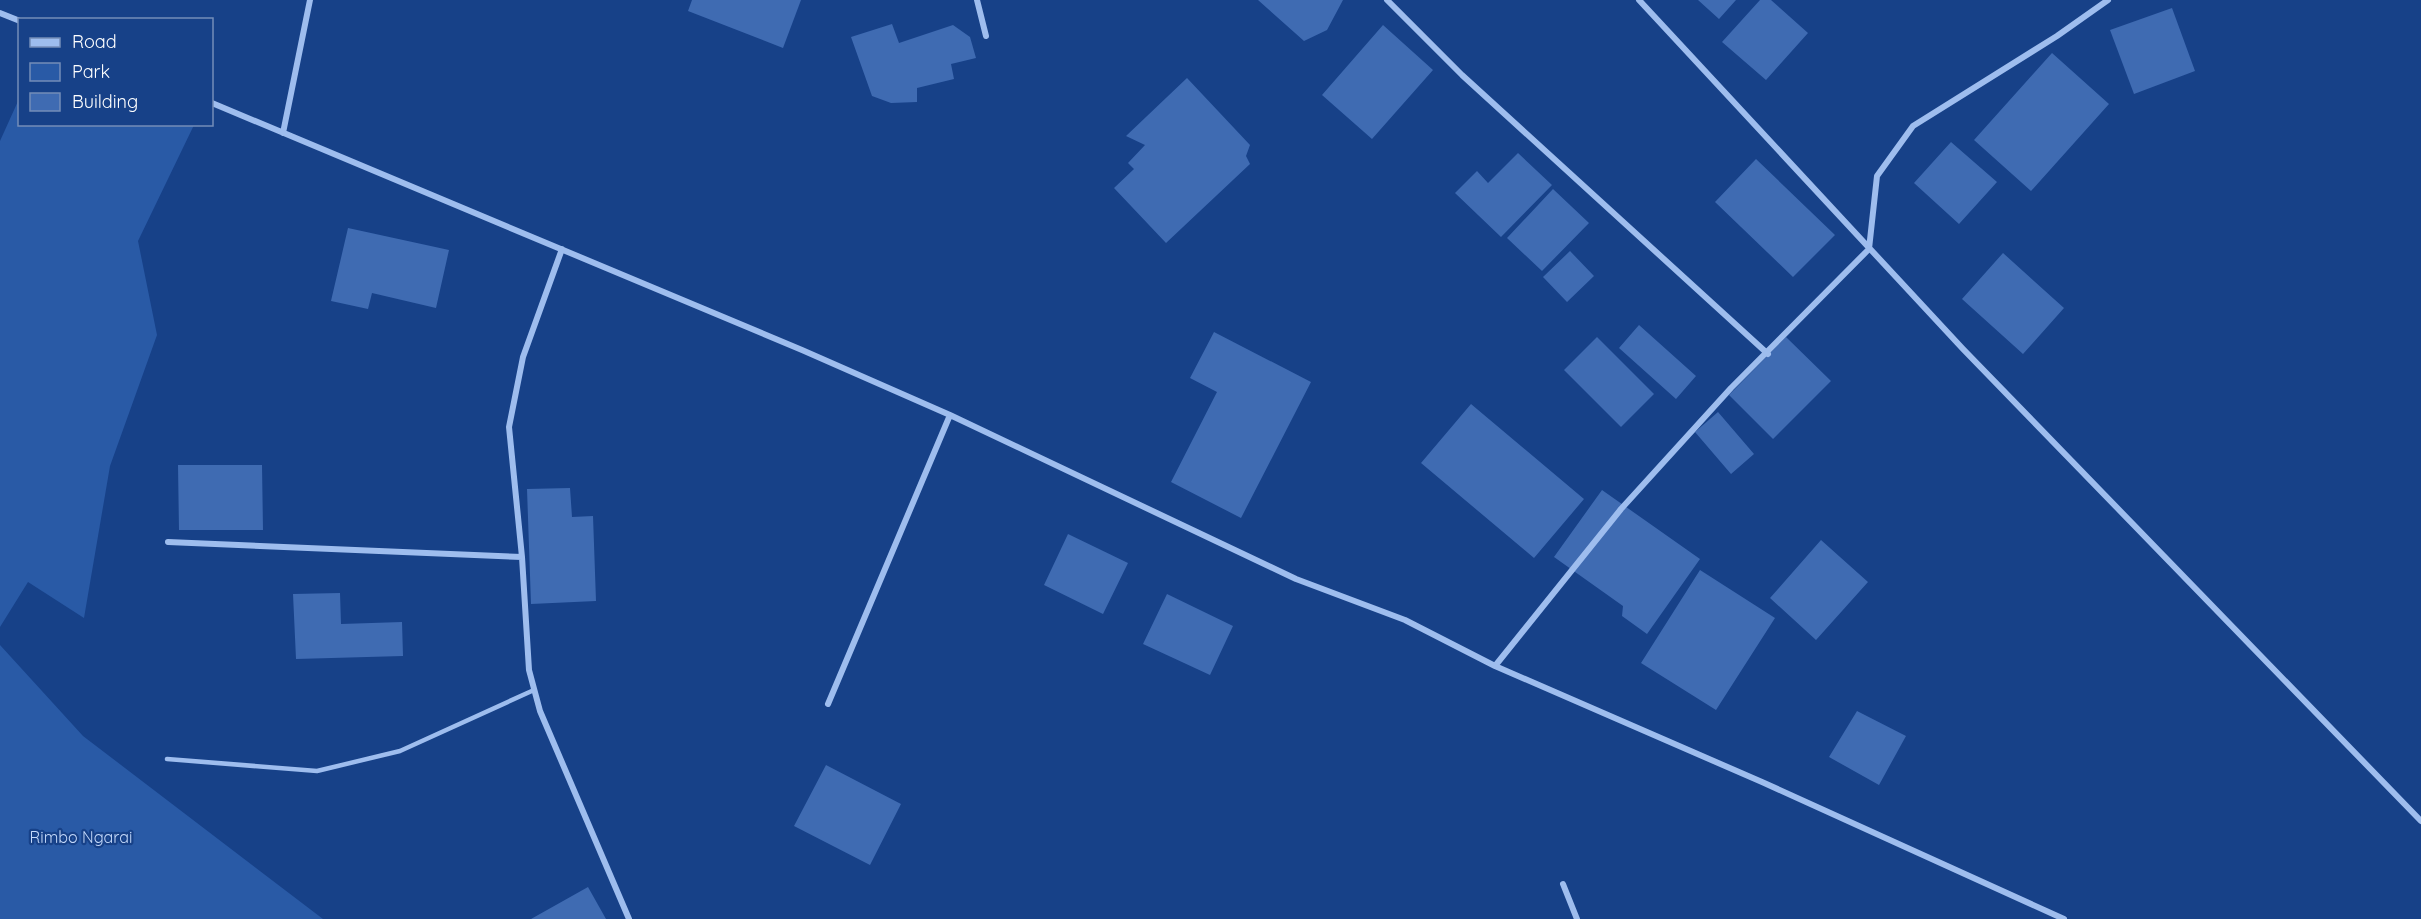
<svg xmlns="http://www.w3.org/2000/svg" width="2421" height="919" viewBox="0 0 2421 919" font-family="Quicksand,sans-serif">
	<rect width="100%" height="100%" fill="#174188"/>
	<path fill="#295aa6" d="M 19,99 L 20,124 L 194,125 L 138,241 L 157,335 L 110,466 L 84,618 L 28,582 L 0,627 L 0,141 Z
		M 0,645 L 83,736 L 323,919 L 0,919 Z"/>
	<path fill="#3f6bb2" d="M 692,0 L 801,0 L 783,48 L 688,11 Z
		M 1258,0 L 1343,0 L 1327,30 L 1304,41 Z
		M 1698,0 L 1736,0 L 1719,19 Z
		M 1760,0 L 1771,0 L 1808,33 L 1766,80 L 1722,42 Z
		M 2172,8 L 2195,71 L 2134,94 L 2110,30 Z
		M 892,24 L 899,43 L 953,25 L 970,37 L 976,58 L 951,64 L 954,79 L 917,88 L 917,102 L 891,103 L 872,96 L 851,37 Z
		M 1383,25 L 1433,70 L 1372,139 L 1322,95 Z
		M 2052,53 L 2109,104 L 2031,191 L 1974,140 Z
		M 1187,78 L 1250,145 L 1246,156 L 1250,164 L 1166,243 L 1114,188 L 1134,169 L 1128,163 L 1145,145 L 1126,136 Z
		M 1951,142 L 1997,182 L 1959,224 L 1914,183 Z
		M 1518,153 L 1552,185 L 1501,237 L 1455,193 L 1477,171 L 1488,183 Z
		M 1756,159 L 1835,235 L 1793,277 L 1715,202 Z
		M 1553,189 L 1589,223 L 1542,271 L 1507,238 Z
		M 348,228 L 449,250 L 436,308 L 372,293 L 368,309 L 331,301 Z
		M 1570,251 L 1594,276 L 1567,302 L 1543,277 Z
		M 2003,253 L 2064,308 L 2023,354 L 1962,299 Z
		M 1639,325 L 1696,376 L 1676,399 L 1619,348 Z
		M 1214,332 L 1311,382 L 1241,518 L 1171,482 L 1217,392 L 1190,378 Z
		M 1597,337 L 1654,394 L 1621,427 L 1564,370 Z
		M 1786,337 L 1831,381 L 1773,439 L 1729,395 Z
		M 1471,404 L 1584,499 L 1534,558 L 1421,463 Z
		M 1718,412 L 1754,454 L 1731,474 L 1695,432 Z
		M 178,465 L 262,465 L 263,530 L 179,530 Z
		M 570,488 L 572,517 L 593,516 L 596,601 L 531,604 L 527,489 Z
		M 1602,490 L 1700,559 L 1647,634 L 1622,616 L 1623,606 L 1554,557 Z
		M 1068,534 L 1128,563 L 1103,614 L 1044,585 Z
		M 1821,540 L 1868,582 L 1816,640 L 1770,598 Z
		M 1700,570 L 1775,618 L 1716,710 L 1641,663 Z
		M 340,593 L 341,624 L 402,622 L 403,656 L 296,659 L 293,594 Z
		M 1167,594 L 1233,626 L 1210,675 L 1143,644 Z
		M 1857,711 L 1906,736 L 1879,785 L 1829,757 Z
		M 826,765 L 901,804 L 870,865 L 794,826 Z
		M 588,887 L 606,919 L 531,919 Z"/>
	<g fill="none" stroke-linecap="round" stroke-linejoin="round">
		<path stroke="#9ebdee" stroke-width="4.5" d="M 167,759 L 317,771 L 400,751 L 534,690"/>
		<path stroke="#9ebdee" stroke-width="6" d="M 977,0 L 986,36
			M 1387,0 L 1462,75 L 1768,354
			M 1639,0 L 1963,349 L 2421,821
			M 0,13 L 20,21
			M 212,103 L 802,350 L 950,415 L 1296,579 L 1405,620 L 1495,666 L 1762,782 L 2064,919
			M 283,133 L 310,0
			M 562,249 L 523,357 L 509,427 L 522,557 L 529,670 L 540,711 L 629,919
			M 168,542 L 522,557
			M 1495,666 L 1621,509 L 1731,388 L 1869,249 L 1877,176 L 1913,126 L 2057,36 L 2108,0
			M 828,704 L 950,415
			M 1563,884 L 1577,919"/>
	</g>
	<g text-anchor="middle" stroke-width="4.5" stroke-linejoin="round" paint-order="stroke">
		<g font-size="16" fill="#c4d9fa" stroke="#174188">
			<text x="81" y="843">Rimbo Ngarai</text>
		</g>
	</g>
	<rect x="18" y="18" width="195" height="108" fill="#174188" stroke="#748db8" stroke-width="1.5"/>
	<rect x="30" y="38" width="30" height="9" fill="#9ebdee" stroke="#748db8" stroke-width="1.5"/>
	<text x="72" y="48" font-size="18" fill="#ffffff">Road</text>
	<rect x="30" y="63" width="30" height="18" fill="#295aa6" stroke="#748db8" stroke-width="1.5"/>
	<text x="72" y="78" font-size="18" fill="#ffffff">Park</text>
	<rect x="30" y="93" width="30" height="18" fill="#3f6bb2" stroke="#748db8" stroke-width="1.5"/>
	<text x="72" y="108" font-size="18" fill="#ffffff">Building</text>
</svg>
